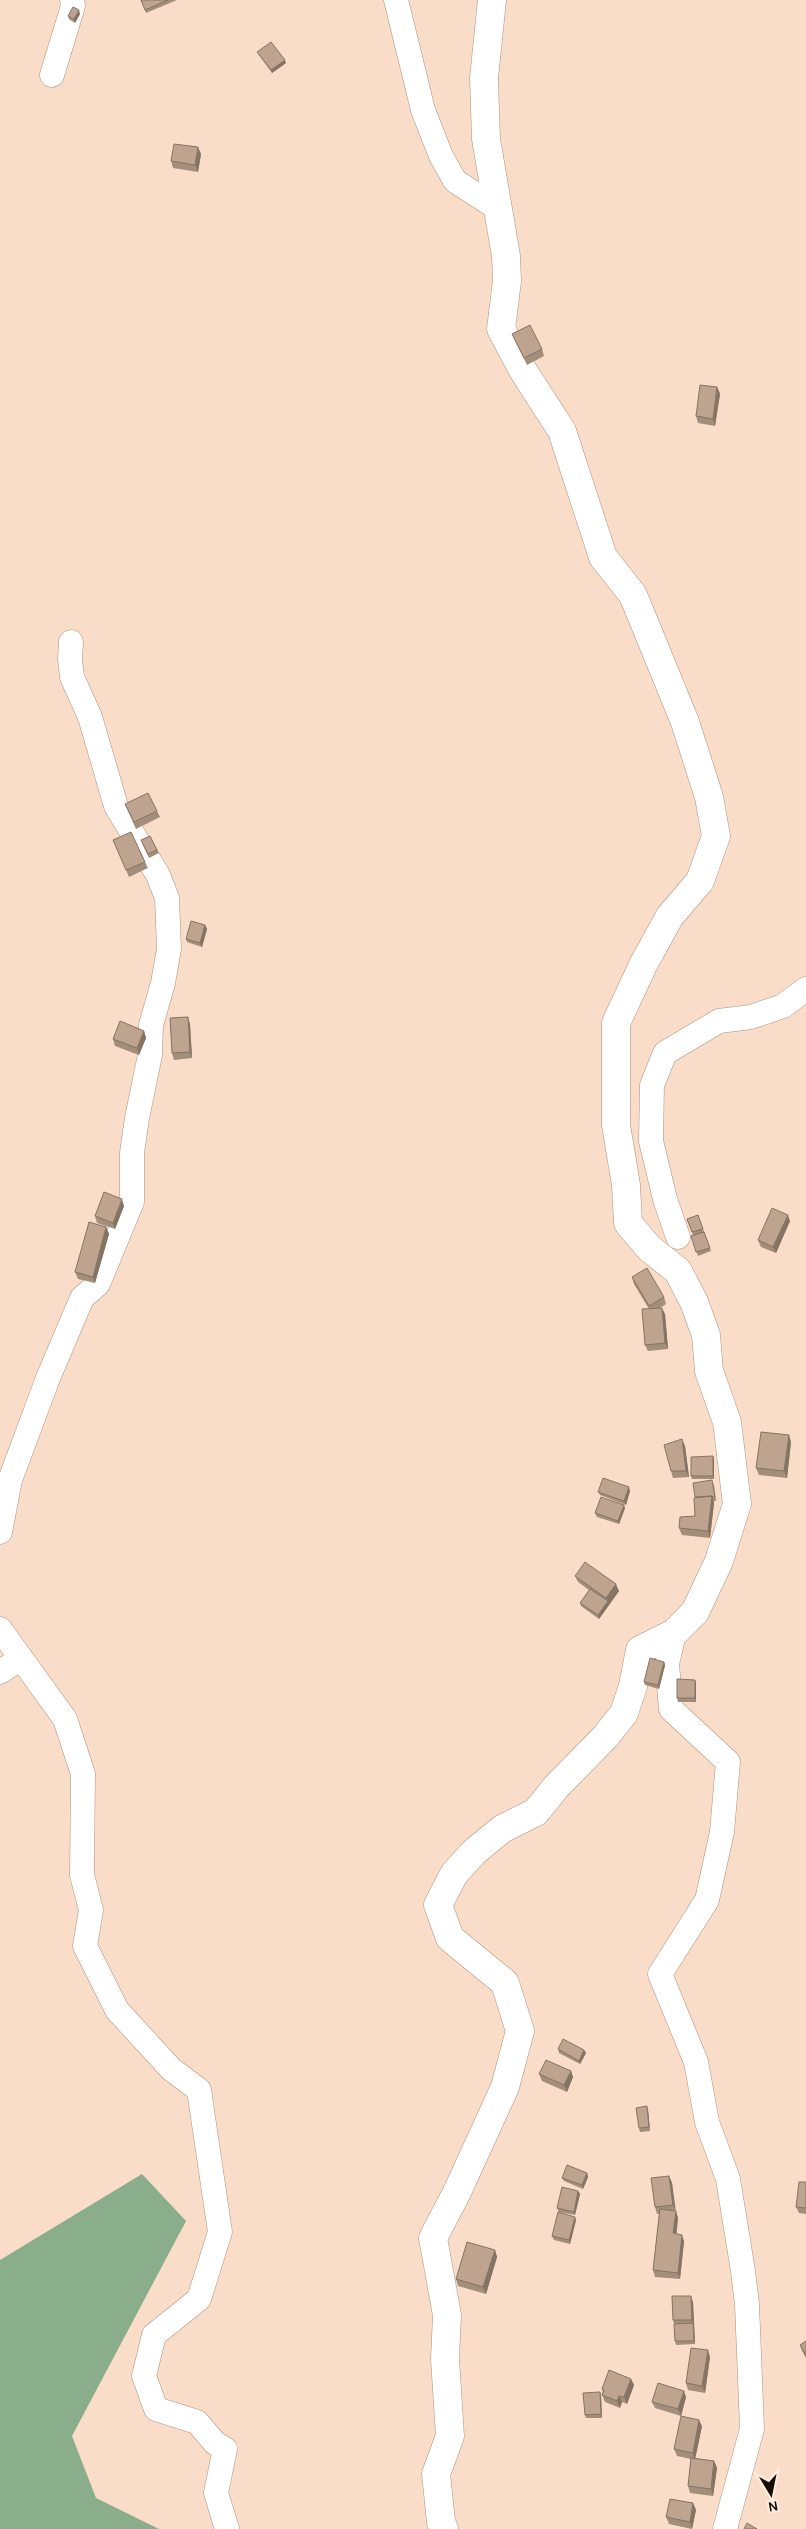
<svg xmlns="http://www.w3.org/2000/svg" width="806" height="2529" viewBox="0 0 806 2529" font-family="Karla,sans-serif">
	<rect width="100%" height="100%" fill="#faddc8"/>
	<path fill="#8aad8b" d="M 142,2174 L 186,2221 L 72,2436 L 96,2498 L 159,2529 L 0,2529 L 0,2260 Z"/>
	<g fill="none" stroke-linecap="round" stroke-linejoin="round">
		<defs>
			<path id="minor" d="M 396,0 L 423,110 L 441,156 L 455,181 L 497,208
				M 52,75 L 73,6 L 72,0
				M 678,1237 L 665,1199 L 651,1141 L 652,1085 L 665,1053 L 719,1021 L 751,1017 L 783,1006 L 806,989
				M 0,1532 L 10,1480 L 48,1378 L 82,1298 L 98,1284 L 132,1202 L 132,1153 L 137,1118 L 150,1055 L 151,1025 L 163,983 L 169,949 L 167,898 L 158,875 L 116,806 L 90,717 L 72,677 L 70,659 L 71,642
				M 0,1629 L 65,1719 L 83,1774 L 82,1875 L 91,1910 L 85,1946 L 117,2010 L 171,2069 L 199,2090 L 220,2232 L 199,2299 L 154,2335 L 144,2376 L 156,2409 L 197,2422 L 215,2443 L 225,2449 L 216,2493 L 227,2529
				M 674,1633 L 667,1664 L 671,1709 L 728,1762 L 722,1832 L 707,1900 L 660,1974 L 696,2062 L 707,2122 L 728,2179 L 743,2271 L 747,2304 L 752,2429 L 725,2529
				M 0,1672 L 20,1659"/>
			<path id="tertiary" d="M 444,2529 L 441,2522 L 436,2474 L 450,2436 L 445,2359 L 447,2315 L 433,2238 L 457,2192 L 505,2087 L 520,2031 L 505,1983 L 450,1938 L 438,1905 L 454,1874 L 474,1852 L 502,1829 L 536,1812 L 556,1787 L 606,1736 L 624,1713 L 633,1686 L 640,1650 L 674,1633 L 695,1612 L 719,1561 L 737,1504 L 727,1422 L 709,1371 L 706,1335 L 694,1302 L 678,1271 L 649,1248 L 628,1223 L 626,1185 L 616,1125 L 616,1023 L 644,963 L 670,916 L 700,881 L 716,836 L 709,797 L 685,722 L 633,595 L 603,557 L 562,431 L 524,372 L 501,329 L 507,281 L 506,256 L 486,139 L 484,78 L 492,0"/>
		</defs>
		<use href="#minor" stroke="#ad927f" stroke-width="25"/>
		<use href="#tertiary" stroke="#ad927f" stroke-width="29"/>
		<use href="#minor" stroke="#fff" stroke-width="24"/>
		<use href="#tertiary" stroke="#fff" stroke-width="28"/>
	</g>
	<path fill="#a38d7b" d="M 141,0 L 177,0 L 146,13 Z
		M 80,14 L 75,23 L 69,19 L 68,16 Z
		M 257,52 L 286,63 L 272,73 L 259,55 Z
		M 201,154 L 198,172 L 173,168 L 171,161 Z
		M 512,334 L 542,349 L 544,356 L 527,365 Z
		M 717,387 L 720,394 L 715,426 L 698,423 L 696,416 Z
		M 125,804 L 157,811 L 160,817 L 136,829 Z
		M 113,840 L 145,862 L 148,868 L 129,877 Z
		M 142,843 L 157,850 L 159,853 L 149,858 Z
		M 205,925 L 207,929 L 202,947 L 187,942 L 186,939 Z
		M 190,1024 L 192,1058 L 174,1060 L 172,1053 Z
		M 144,1031 L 146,1038 L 139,1055 L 115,1046 L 113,1039 Z
		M 124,1206 L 115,1229 L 97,1223 L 95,1216 Z
		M 698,1215 L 711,1251 L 698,1256 L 691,1236 L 693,1235 L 687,1219 Z
		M 790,1221 L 776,1253 L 761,1247 L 758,1240 Z
		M 106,1227 L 109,1234 L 95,1283 L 78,1279 L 75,1272 Z
		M 632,1277 L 664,1297 L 666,1304 L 660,1308 L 665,1314 L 668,1349 L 648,1351 L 645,1345 L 649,1309 L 634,1284 Z
		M 791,1442 L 787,1478 L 759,1475 L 756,1468 Z
		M 685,1446 L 689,1477 L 673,1478 L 671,1471 Z
		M 713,1456 L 714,1460 L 714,1479 L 692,1479 L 691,1476 Z
		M 714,1484 L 716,1501 L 713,1501 L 714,1503 L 710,1538 L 682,1535 L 679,1528 L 695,1516 L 695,1497 Z
		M 630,1491 L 626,1505 L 600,1495 L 598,1492 Z
		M 625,1508 L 619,1524 L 597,1517 L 595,1513 Z
		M 575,1576 L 619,1591 L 599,1619 L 581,1606 L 580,1603 L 589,1590 L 578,1582 Z
		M 664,1662 L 665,1665 L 659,1689 L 645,1685 L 644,1682 Z
		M 695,1680 L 696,1683 L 696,1702 L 678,1702 L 677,1698 Z
		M 558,2049 L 584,2050 L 586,2053 L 580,2064 L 559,2053 Z
		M 571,2071 L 573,2077 L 567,2092 L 542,2081 L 539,2074 Z
		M 648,2110 L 650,2131 L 640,2132 L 639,2128 Z
		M 587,2173 L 588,2177 L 583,2189 L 564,2181 L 562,2178 Z
		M 669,2176 L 672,2183 L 675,2211 L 678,2218 L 676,2234 L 684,2241 L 680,2279 L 655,2277 L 653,2270 L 659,2214 L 657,2214 L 655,2207 Z
		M 806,2182 L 806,2214 L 799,2213 L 796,2207 Z
		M 578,2191 L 580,2194 L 575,2215 L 559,2212 L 557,2208 Z
		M 576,2220 L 570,2244 L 554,2240 L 552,2236 Z
		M 495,2250 L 497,2257 L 486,2294 L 458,2286 L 456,2279 Z
		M 693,2302 L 695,2344 L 676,2345 L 675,2341 L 674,2324 L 673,2320 Z
		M 806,2341 L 806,2358 L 802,2351 L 800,2345 Z
		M 710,2357 L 705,2393 L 688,2390 L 686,2383 Z
		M 631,2379 L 634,2385 L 627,2404 L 622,2402 L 620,2408 L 605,2402 L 602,2395 L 603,2393 L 602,2389 Z
		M 600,2392 L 601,2395 L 602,2418 L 586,2418 L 585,2415 Z
		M 686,2397 L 681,2416 L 655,2408 L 652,2402 Z
		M 702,2426 L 695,2458 L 714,2461 L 717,2468 L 713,2496 L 690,2493 L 688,2486 L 691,2459 L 677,2456 L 674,2449 Z
		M 693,2503 L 696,2510 L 692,2529 L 669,2524 L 666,2517 Z"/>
	<path fill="#857364" d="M 79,10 L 80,14 L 75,23 L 74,19 Z
		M 285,60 L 286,63 L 272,73 L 271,70 Z
		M 198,147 L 201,154 L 198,172 L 195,165 Z
		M 717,387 L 720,394 L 715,426 L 713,419 Z
		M 205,925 L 207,929 L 202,947 L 200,943 Z
		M 188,1017 L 190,1024 L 192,1058 L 190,1052 Z
		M 144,1031 L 146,1038 L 139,1055 L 137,1048 Z
		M 122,1199 L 124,1206 L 115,1229 L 113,1223 Z
		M 788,1215 L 790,1221 L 776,1253 L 773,1247 Z
		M 106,1227 L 109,1234 L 95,1283 L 93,1277 Z
		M 662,1308 L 665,1314 L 668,1349 L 665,1343 Z
		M 789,1435 L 791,1442 L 787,1478 L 784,1471 Z
		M 682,1439 L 685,1446 L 689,1477 L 686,1471 Z
		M 713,1456 L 714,1460 L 714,1479 L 713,1476 Z
		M 629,1487 L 630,1491 L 626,1505 L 624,1501 Z
		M 712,1496 L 714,1503 L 710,1538 L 708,1531 Z
		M 624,1505 L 625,1508 L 619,1524 L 618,1521 Z
		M 616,1584 L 619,1591 L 609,1605 L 606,1598 Z
		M 608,1601 L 609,1605 L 599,1619 L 598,1615 Z
		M 664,1662 L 665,1665 L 659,1689 L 658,1685 Z
		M 695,1680 L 696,1683 L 696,1702 L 695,1698 Z
		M 584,2050 L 586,2053 L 580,2064 L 579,2061 Z
		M 571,2071 L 573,2077 L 567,2092 L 564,2085 Z
		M 647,2106 L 648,2110 L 650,2131 L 649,2127 Z
		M 587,2173 L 588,2177 L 583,2189 L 582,2185 Z
		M 669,2176 L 672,2183 L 676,2212 L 673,2205 Z
		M 578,2191 L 580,2194 L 575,2215 L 574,2212 Z
		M 676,2211 L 678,2218 L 676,2240 L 673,2233 Z
		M 575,2217 L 576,2220 L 570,2244 L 569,2240 Z
		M 682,2235 L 684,2241 L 680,2279 L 678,2273 Z
		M 495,2250 L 497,2257 L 486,2294 L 483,2287 Z
		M 691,2296 L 693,2302 L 695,2344 L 694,2341 L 693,2323 L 692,2320 Z
		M 708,2350 L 710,2357 L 705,2393 L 702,2386 Z
		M 631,2379 L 634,2385 L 627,2404 L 624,2397 Z
		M 684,2391 L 686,2397 L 681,2416 L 678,2409 Z
		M 600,2392 L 601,2395 L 602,2418 L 601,2414 Z
		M 619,2396 L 622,2402 L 620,2408 L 617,2401 Z
		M 699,2420 L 702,2426 L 695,2460 L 693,2453 Z
		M 714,2461 L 717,2468 L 713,2496 L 711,2489 Z
		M 693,2503 L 696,2510 L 692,2529 L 690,2522 Z"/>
	<path fill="#bea48f" stroke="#857364" d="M 141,0 L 168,0 L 145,10 Z
		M 73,7 L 79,10 L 74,19 L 68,16 Z
		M 271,42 L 285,60 L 271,70 L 257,52 Z
		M 174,144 L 198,147 L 195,165 L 171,161 Z
		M 530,325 L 542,349 L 524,358 L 512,334 Z
		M 700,385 L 717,387 L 713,419 L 696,416 Z
		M 148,793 L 157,811 L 134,822 L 125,804 Z
		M 131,832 L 145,862 L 126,870 L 113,840 Z
		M 150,836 L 157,850 L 148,854 L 141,840 Z
		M 191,921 L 205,925 L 200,943 L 186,939 Z
		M 188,1017 L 190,1052 L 172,1053 L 170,1018 Z
		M 120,1021 L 144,1031 L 137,1048 L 113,1039 Z
		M 104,1192 L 122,1199 L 113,1223 L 95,1216 Z
		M 772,1208 L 788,1215 L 773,1247 L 758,1240 Z
		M 698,1215 L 703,1229 L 692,1232 L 687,1219 Z
		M 89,1222 L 106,1227 L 93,1277 L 75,1272 Z
		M 704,1232 L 710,1248 L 696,1252 L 691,1236 Z
		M 647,1268 L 664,1297 L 649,1306 L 632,1277 Z
		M 662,1308 L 665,1343 L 645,1345 L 642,1309 Z
		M 761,1432 L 789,1435 L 784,1471 L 756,1468 Z
		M 682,1439 L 686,1471 L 671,1471 L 664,1445 Z
		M 713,1456 L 713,1476 L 691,1476 L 691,1457 Z
		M 603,1478 L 629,1487 L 624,1501 L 598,1492 Z
		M 712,1480 L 715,1497 L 712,1497 L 712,1496 L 695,1497 L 693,1483 Z
		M 712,1496 L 708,1531 L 679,1528 L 680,1517 L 695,1516 L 694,1498 Z
		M 601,1497 L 624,1505 L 618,1521 L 595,1513 Z
		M 585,1562 L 616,1584 L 606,1598 L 575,1576 Z
		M 590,1589 L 608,1601 L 598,1615 L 580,1603 Z
		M 650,1658 L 664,1662 L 658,1685 L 644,1682 Z
		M 677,1679 L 695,1680 L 695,1698 L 677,1698 Z
		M 563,2039 L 584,2050 L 579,2061 L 558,2049 Z
		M 546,2060 L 571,2071 L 564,2085 L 539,2074 Z
		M 647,2106 L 649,2127 L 639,2128 L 636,2108 Z
		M 567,2165 L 587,2173 L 582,2185 L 562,2178 Z
		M 669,2176 L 673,2205 L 655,2207 L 651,2178 Z
		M 799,2182 L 806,2182 L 806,2208 L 796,2207 Z
		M 562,2187 L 578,2191 L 574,2212 L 557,2208 Z
		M 660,2209 L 676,2211 L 673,2233 L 682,2235 L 678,2273 L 653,2270 Z
		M 558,2212 L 575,2217 L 569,2240 L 552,2236 Z
		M 467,2242 L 495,2250 L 483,2287 L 456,2279 Z
		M 672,2296 L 691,2296 L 692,2320 L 673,2320 Z
		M 693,2323 L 694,2341 L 675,2341 L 674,2324 Z
		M 806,2341 L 806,2355 L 800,2345 Z
		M 691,2348 L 708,2350 L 702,2386 L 686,2383 Z
		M 609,2370 L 631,2379 L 624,2397 L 619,2396 L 617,2401 L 602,2395 L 604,2390 L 602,2389 Z
		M 658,2383 L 684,2391 L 678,2409 L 652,2402 Z
		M 600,2392 L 601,2414 L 585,2415 L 583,2393 Z
		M 681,2416 L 699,2420 L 693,2453 L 674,2449 Z
		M 691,2458 L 714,2461 L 711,2489 L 688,2486 Z
		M 670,2499 L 693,2503 L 690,2522 L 666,2517 Z
		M 747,2523 L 757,2529 L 744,2529 Z"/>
	<g transform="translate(771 2494) rotate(170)" stroke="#ffede0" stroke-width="4" paint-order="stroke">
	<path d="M0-4L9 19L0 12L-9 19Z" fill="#150c05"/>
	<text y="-8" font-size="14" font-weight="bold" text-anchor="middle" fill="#150c05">N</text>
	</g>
</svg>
